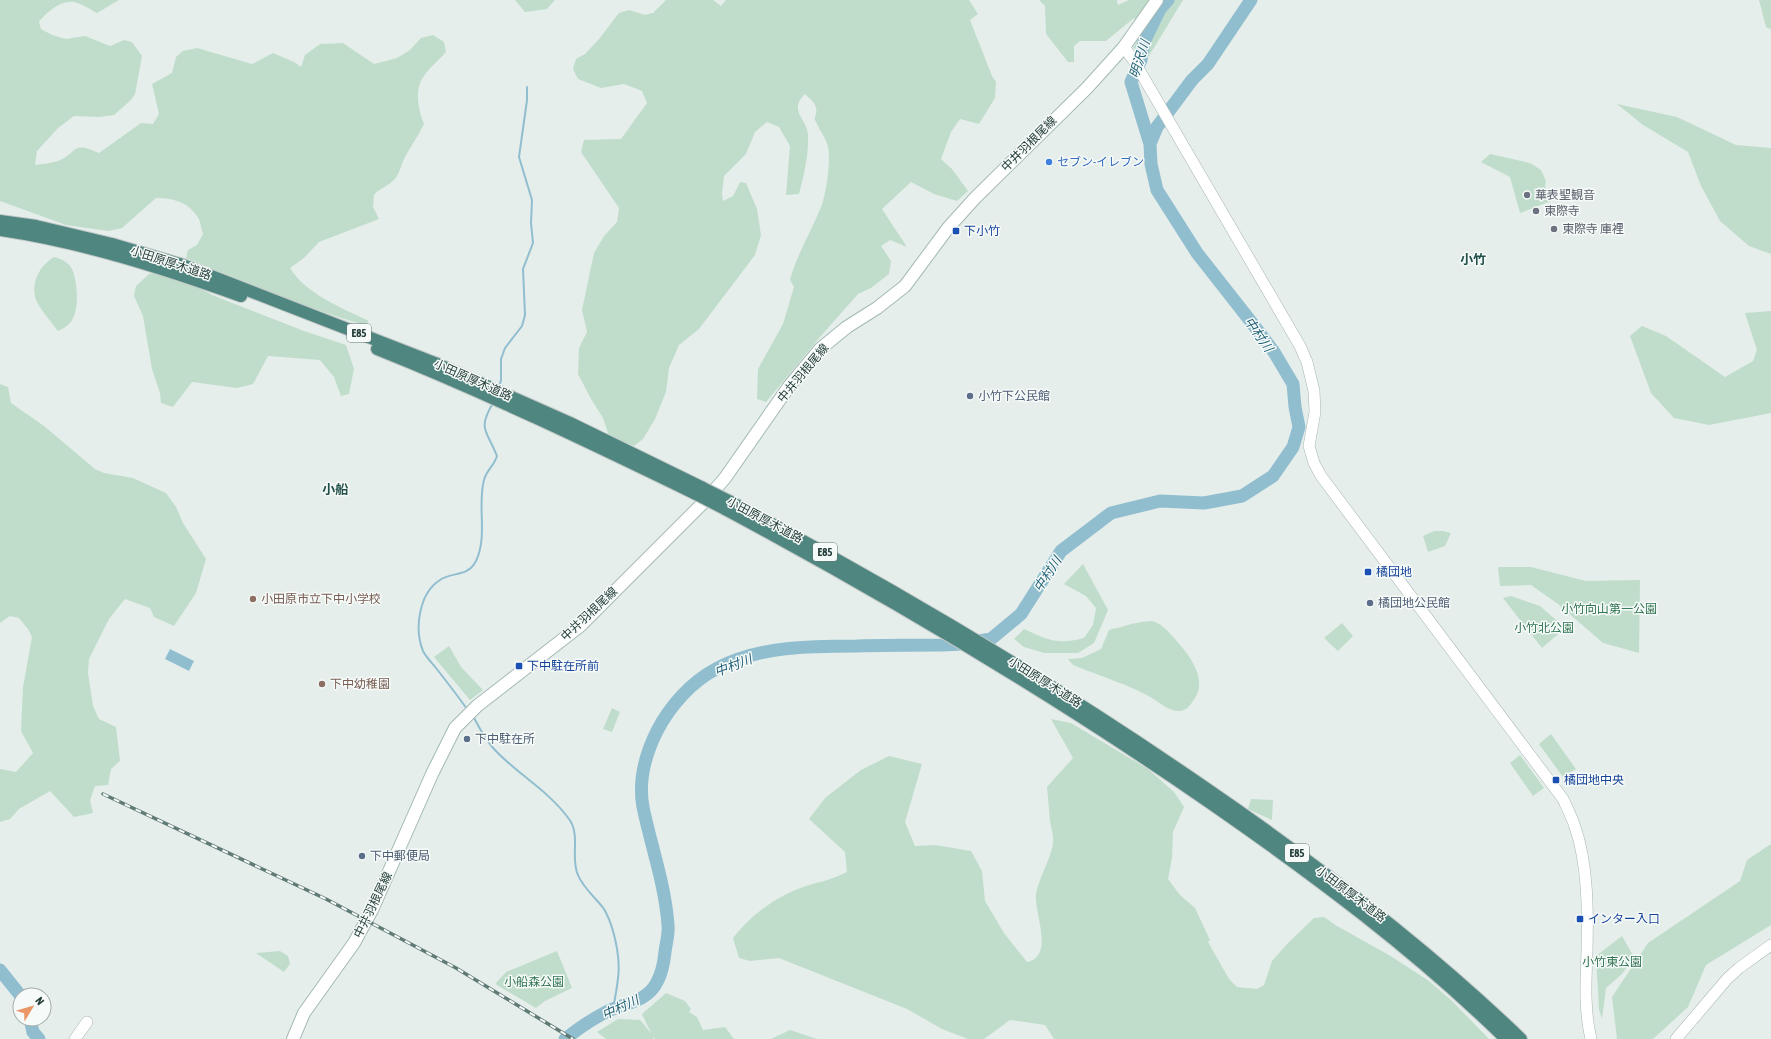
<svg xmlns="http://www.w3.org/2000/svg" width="1771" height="1039" viewBox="0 0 1771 1039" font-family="'Asap Condensed','Noto Sans JP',sans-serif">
	<rect width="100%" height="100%" fill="#e5eeeb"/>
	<path fill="#c0ddcb" d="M 0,0 L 119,0 L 97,13 C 90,9 82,4 74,2 C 60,0 46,13 39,22 L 41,29 L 52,35 L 66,39 L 85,36 L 110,46 L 124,40 L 132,42 L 142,56 L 135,94 L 131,100 L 114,115 L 99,117 L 74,116 L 58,128 L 37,151 L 35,165 C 43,164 51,163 58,161 C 78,153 71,140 99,153 L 141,123 L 153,124 L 159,114 L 152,84 L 172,73 L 176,57 L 183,51 L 197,48 L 252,64 L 273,53 L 294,62 L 301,67 L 305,55 L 320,44 L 343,43 L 374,64 L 397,58 L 410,50 L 421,38 L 433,35 L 444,42 L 446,52 C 439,60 430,67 424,76 C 414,89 418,109 424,124 C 418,136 411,146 405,157 C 401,164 400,174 394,180 C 388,186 380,188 374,195 L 373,207 L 379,219 L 319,242 L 304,258 L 290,268 C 306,294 342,308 369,321 L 364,325 C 303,307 244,282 186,258 L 188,250 L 197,245 L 203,234 C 201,229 201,221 197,216 C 188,202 172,198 156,198 L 122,228 L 108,231 L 66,225 L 0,201 Z
		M 515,0 L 555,0 L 547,9 L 525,12 Z
		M 666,0 L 713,0 L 721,6 L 726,0 L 969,0 L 978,14 L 970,20 L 992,76 L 996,82 L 995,98 L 979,124 L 960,119 L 951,132 L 941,159 L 952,169 L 968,191 L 957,201 L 934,194 L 911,182 L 882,209 L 907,247 L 890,240 L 881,246 L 891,261 L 889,274 L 871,288 L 858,294 L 820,337 L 766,402 L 757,399 L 758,369 L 783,324 L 794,287 L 790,280 C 797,254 811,232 821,207 C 826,195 831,160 828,147 C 827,140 819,129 816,122 C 814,118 815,117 816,114 C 818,104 811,100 805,94 C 788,111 806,117 808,134 C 809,154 804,175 799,194 L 786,195 L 790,146 L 779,127 L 767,122 L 755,132 L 746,154 L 724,176 L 722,194 L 723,201 L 733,196 L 740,182 L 746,183 L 757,209 L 761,235 L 755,255 L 699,329 L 679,345 L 669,368 L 666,392 L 655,419 L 643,439 L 634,446 L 609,436 L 603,418 L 591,399 L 578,374 L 579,348 L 587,332 L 582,310 L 594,253 L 604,236 L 617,222 L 619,208 L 581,152 L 584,140 L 621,139 L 647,103 L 642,91 L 624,84 L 601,88 L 578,79 L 573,69 L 576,59 L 585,54 L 599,39 L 619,13 L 629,10 L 645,15 L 653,13 Z
		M 1039,0 L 1117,0 L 1118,5 L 1129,0 L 1183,0 L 1149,56 L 1133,48 L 1143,29 L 1134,18 L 1106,41 L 1080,41 L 1074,46 L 1074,62 L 1068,62 L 1046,34 L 1045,6 Z
		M 1759,0 L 1771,0 L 1771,29 L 1766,27 Z
		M 1617,104 L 1677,117 L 1736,145 L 1771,148 L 1771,254 L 1749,246 L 1720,221 L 1701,186 L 1688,152 L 1643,125 Z
		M 1490,154 L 1530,163 L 1541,170 L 1546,181 L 1545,186 L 1551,201 L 1520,213 L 1510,177 L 1481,162 Z
		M 54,257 C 62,259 68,262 72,269 C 78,282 80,314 69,324 C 66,327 62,329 58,331 C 52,323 39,308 36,300 C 30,283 40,265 54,257 Z
		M 161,272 L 190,282 L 212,295 L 304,331 L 346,345 L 354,369 L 349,394 L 341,396 L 334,377 L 320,360 L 268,356 L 253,384 L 237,388 L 192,382 L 173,407 L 161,403 L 160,393 L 152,369 L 143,316 L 134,296 L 136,286 L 149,274 Z
		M 1771,311 L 1771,413 L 1709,425 L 1674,418 L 1651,393 L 1630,336 L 1642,326 L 1666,336 L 1725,377 L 1753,361 L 1757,350 L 1745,313 Z
		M 0,384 L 8,387 L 11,403 L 44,426 L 95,469 L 104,473 L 133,478 L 166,493 L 176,507 L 183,523 L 206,559 L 196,593 L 174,626 L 154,617 L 150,608 L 125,599 L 109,619 L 89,659 L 88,673 L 93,706 L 99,719 L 116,727 L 120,761 L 111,769 L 108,785 L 95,786 L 90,800 L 93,813 L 74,817 L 50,791 L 19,809 L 10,819 L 0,822 L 0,769 L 16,772 L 33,753 L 21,731 L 23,687 L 32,637 L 28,629 L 19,618 L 10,616 L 0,623 Z
		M 1434,531 L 1443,531 L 1451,533 L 1445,546 L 1428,552 L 1423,536 Z
		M 1083,564 L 1108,610 L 1094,643 L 1078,653 L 1044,653 L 1024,647 L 1014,639 L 1024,629 C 1048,640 1057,645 1084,638 L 1093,625 L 1096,608 L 1086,596 L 1064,584 Z
		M 1498,567 L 1531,567 L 1586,581 L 1640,580 L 1639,653 L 1603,643 L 1558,604 L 1531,585 L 1500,586 Z
		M 1511,596 L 1540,606 L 1565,628 L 1542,648 L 1503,598 Z
		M 1152,621 C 1162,624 1167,630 1174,638 C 1188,653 1210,680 1193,701 C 1190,706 1185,711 1179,711 C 1169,711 1160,703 1152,698 C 1128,684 1099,676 1073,665 L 1068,659 L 1082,658 L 1101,649 L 1109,630 C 1113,628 1117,629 1121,627 C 1134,623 1139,622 1152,621 Z
		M 1342,623 L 1353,636 L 1338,651 L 1324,638 Z
		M 449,646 L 461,667 L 483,690 L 470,700 L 434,657 Z
		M 612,708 L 620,712 L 612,732 L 603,729 Z
		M 1051,719 L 1071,723 L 1148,769 L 1174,792 L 1184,807 L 1173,832 L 1172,858 L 1168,879 L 1180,895 L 1195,908 L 1210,940 L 1208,942 L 1229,979 L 1237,987 L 1257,989 L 1264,985 L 1272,961 L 1287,944 L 1314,918 L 1324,917 L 1337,926 L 1389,955 L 1429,981 L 1452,1001 L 1489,1039 L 1054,1039 L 1045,1025 L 1010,1020 L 984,1039 L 968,1039 L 942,1029 L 907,1009 L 779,958 L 750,961 L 739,958 L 733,938 C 752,914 776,896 806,886 C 820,882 833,879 847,872 L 845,852 L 809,819 L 825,798 L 861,770 L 889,756 L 922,764 L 905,822 L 915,846 L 935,845 L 971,851 L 982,871 L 985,901 L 1004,933 L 1027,962 C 1055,956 1034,913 1036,895 C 1038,879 1052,857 1053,842 C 1054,836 1051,828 1050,821 C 1049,810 1048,798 1047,787 L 1073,758 Z
		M 1551,734 L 1576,769 L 1563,777 L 1539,744 Z
		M 1520,755 L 1544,788 L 1533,796 L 1510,763 Z
		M 1251,799 L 1273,800 L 1272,820 L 1248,809 Z
		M 1771,844 L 1771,925 L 1706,965 L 1688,1007 L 1653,1039 L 1617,1039 L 1612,997 L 1648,943 L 1740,881 L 1747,860 Z
		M 1622,936 L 1634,957 L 1622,974 L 1606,988 L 1602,1019 L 1599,1010 L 1596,956 Z
		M 280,951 L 288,956 L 290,964 L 284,972 L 256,953 Z
		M 557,951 L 572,988 L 545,1001 L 536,1008 L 495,984 L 506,972 Z
		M 666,993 L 685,1001 L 691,1009 L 689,1012 L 697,1017 L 703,1030 L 725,1027 L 734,1039 L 655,1039 L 653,1037 L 653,1039 L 606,1039 L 597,1032 L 618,1019 L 640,1020 L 651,1033 L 642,1014 Z
		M 790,1030 L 817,1039 L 771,1039 Z"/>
	<path fill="#91becf" d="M 170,649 L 194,661 L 189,671 L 165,659 Z"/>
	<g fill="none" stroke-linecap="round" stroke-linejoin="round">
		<path stroke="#91becf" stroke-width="2" d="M 499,388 L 501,380 L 501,359 L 505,348 L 522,326 L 525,315 L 523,269 L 533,243 L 531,223 L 532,200 L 519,157 L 527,100 L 527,87
			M 467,709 C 457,695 447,682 436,668 C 432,663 426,657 423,651 C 414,629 419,593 440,580 C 453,571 467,578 476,561 C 488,536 477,505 484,480 C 486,471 494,466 497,456 C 487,430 477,430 493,403
			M 473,716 C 479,727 484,738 494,749 C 517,774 548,790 569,819 C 581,835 570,858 578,875 C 583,888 596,898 604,909 C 608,916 611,924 613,931 C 622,963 619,978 613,1009"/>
		<path stroke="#91becf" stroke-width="13" d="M 1150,144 L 1131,82 L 1141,60 L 1144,42 L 1160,9 L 1168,0
			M 0,970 L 20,995
			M 30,1019 L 33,1032 L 39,1039
			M 565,1039 C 579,1028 592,1019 608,1011 C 626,1003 648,1001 657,982 C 662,973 664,962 665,952 C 666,943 669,934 668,925 C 665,884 651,846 643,807 C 638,780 645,755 657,731 C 670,706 691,682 716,669 C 757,646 812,646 857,646 C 886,645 915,645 943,645 L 961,644 L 991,639 L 1021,614 L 1061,551 L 1111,513 L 1160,501 L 1204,503 L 1242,496 L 1273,476 L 1293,447 L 1299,427 L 1295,407 L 1293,384 L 1274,352 L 1252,323 L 1197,253 L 1157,190 L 1151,164 L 1150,144 L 1157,127 L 1192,80 L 1208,64 L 1251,0"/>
		<defs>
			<path id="tertiary" d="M 1124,47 L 1134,61 L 1300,346 L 1307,362 L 1314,391 L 1315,412 L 1309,446 L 1314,463 L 1321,476 L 1563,799 C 1567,808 1572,817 1575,827 C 1588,864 1588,912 1587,951 C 1586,980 1584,1010 1591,1039
				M 75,1039 L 87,1022
				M 1676,1039 L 1727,979 L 1739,968 L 1771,945"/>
			<path id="secondary" d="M 293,1039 L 304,1013 L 354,943 L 372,910 L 432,774 L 455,728 L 477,706 L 580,626 L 706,500 L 725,478 L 790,385 L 820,349 L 847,327 L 877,308 L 905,286 L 948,228 L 975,198 L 1087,88 L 1124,47 L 1157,0"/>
			<path id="trunk" d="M 0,221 L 36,226 L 112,244 L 183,265 L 435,363 L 570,423 L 703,488
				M 0,230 C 82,242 163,268 241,296
				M 377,349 C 487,393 593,444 698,495
				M 729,501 C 893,588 1052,682 1204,787 C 1315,863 1424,945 1521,1039
				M 725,509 C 891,598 1053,694 1209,802 C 1313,874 1415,950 1506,1039"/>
		</defs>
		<use href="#tertiary" stroke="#a8b6b3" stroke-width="12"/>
		<use href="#secondary" stroke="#a4b9b4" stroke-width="14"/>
		<use href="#trunk" stroke="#c2c9c8" stroke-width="14"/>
		<use href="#tertiary" stroke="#fff" stroke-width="11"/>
		<use href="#secondary" stroke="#fff" stroke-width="12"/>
		<use href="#trunk" stroke="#4f867f" stroke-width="12"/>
		<defs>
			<path id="rail" d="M 103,794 L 326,899 L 456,968 L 573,1039"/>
		</defs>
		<use href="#rail" stroke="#607a76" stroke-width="3.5"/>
		<use href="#rail" stroke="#f6faf8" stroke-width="2" stroke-dasharray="6" stroke-linecap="butt"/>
		<defs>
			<path id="trunk-bridge" d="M 703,488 L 729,501
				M 698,495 L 725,509"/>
		</defs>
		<use href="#trunk-bridge" stroke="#c2c9c8" stroke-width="14" stroke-linecap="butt"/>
		<use href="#trunk-bridge" stroke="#4f867f" stroke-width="12"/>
	</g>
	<circle fill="#3f7fe0" stroke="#f6faf8" stroke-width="1.5" cx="1049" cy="162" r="4"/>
	<g fill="#6b7280" stroke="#f6faf8" stroke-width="1.5">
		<circle cx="1527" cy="195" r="4"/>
		<circle cx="1536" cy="211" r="4"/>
		<circle cx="1554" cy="229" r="4"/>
	</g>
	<g fill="#1a4fb4" stroke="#f6faf8" stroke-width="1.5">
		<rect x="952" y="227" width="8" height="8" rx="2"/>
		<rect x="1364" y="568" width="8" height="8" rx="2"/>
		<rect x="515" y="662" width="8" height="8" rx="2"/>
		<rect x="1552" y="776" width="8" height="8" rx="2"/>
		<rect x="1576" y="915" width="8" height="8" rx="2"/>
	</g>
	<g fill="#5c6f8a" stroke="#f6faf8" stroke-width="1.5">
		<circle cx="970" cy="396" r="4"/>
		<circle cx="1370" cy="603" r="4"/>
		<circle cx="467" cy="739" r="4"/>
		<circle cx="362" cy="856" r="4"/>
	</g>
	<g fill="#8d6e63" stroke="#f6faf8" stroke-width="1.5">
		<circle cx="253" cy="599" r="4"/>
		<circle cx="322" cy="684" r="4"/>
	</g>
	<g text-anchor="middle" stroke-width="3" stroke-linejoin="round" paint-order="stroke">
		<g fill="#f6faf8" stroke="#647774" stroke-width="1">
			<rect x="347" y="324" width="24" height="18" rx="3"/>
			<rect x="813" y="543" width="24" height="18" rx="3"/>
			<rect x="1285" y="844" width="24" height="18" rx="3"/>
		</g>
		<g font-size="11" font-weight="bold" fill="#253f3b">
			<text x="359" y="337">E85</text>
			<text x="825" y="556">E85</text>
			<text x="1297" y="857">E85</text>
		</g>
		<g font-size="12" fill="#253f3b" stroke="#f6faf8">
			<text transform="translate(1029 144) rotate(-45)" y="4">中井羽根尾線</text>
			<text transform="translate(171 263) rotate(18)" y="4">小田原厚木道路</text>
			<text transform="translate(803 373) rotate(-50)" y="4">中井羽根尾線</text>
			<text transform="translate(473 380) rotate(24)" y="4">小田原厚木道路</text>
			<text transform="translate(765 520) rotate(28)" y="4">小田原厚木道路</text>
			<text transform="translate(589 614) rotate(-43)" y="4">中井羽根尾線</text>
			<text transform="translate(1045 682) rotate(32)" y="4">小田原厚木道路</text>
			<text transform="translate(1351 894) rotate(37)" y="4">小田原厚木道路</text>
			<text transform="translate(373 905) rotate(-64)" y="4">中井羽根尾線</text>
		</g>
		<g font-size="12" fill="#366cbe" stroke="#f6faf8" text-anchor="start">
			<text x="1057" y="166">セブン-イレブン</text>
		</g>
		<g font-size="12" fill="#5b616d" stroke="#f6faf8" text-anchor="start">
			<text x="1535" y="199">華表聖観音</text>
			<text x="1544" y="215">東際寺</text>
			<text x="1562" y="233">東際寺 庫裡</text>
		</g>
		<g font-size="12" fill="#164399" stroke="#f6faf8" text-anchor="start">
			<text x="964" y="235">下小竹</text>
			<text x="1376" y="576">橘団地</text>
			<text x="527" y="670">下中駐在所前</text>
			<text x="1564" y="784">橘団地中央</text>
			<text x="1588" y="923">インター入口</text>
		</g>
		<g font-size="12" fill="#4e5e75" stroke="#f6faf8" text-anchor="start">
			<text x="978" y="400">小竹下公民館</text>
			<text x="1378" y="607">橘団地公民館</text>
			<text x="475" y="743">下中駐在所</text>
			<text x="370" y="860">下中郵便局</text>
		</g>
		<g font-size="12" fill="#785e54" stroke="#f6faf8" text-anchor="start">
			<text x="261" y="603">小田原市立下中小学校</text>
			<text x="330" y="688">下中幼稚園</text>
		</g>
		<g font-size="12" fill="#317452" stroke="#f6faf8">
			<text x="1609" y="613">小竹向山第一公園</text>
			<text x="1544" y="632">小竹北公園</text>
			<text x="1612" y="966">小竹東公園</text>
			<text x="534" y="986">小船森公園</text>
		</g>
		<g font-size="13" font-style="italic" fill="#216078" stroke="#f6faf8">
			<text transform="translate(1139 59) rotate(-72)" y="5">明沢川</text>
			<text transform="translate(1259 334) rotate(55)" y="5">中村川</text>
			<text transform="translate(1047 574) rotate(-57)" y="5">中村川</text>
			<text transform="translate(733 665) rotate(-21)" y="5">中村川</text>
			<text transform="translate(620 1007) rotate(-25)" y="5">中村川</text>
		</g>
		<g font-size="13" font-weight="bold" fill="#22504a" stroke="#f6faf8">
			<text x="1473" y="264">小竹</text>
			<text x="335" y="494">小船</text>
		</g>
	</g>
	<g transform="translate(32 1007) rotate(52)"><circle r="19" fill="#f6faf8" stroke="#a2afac"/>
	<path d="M0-3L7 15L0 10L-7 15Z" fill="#eb9666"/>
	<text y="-6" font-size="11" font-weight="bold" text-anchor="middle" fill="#253f3b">N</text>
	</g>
</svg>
